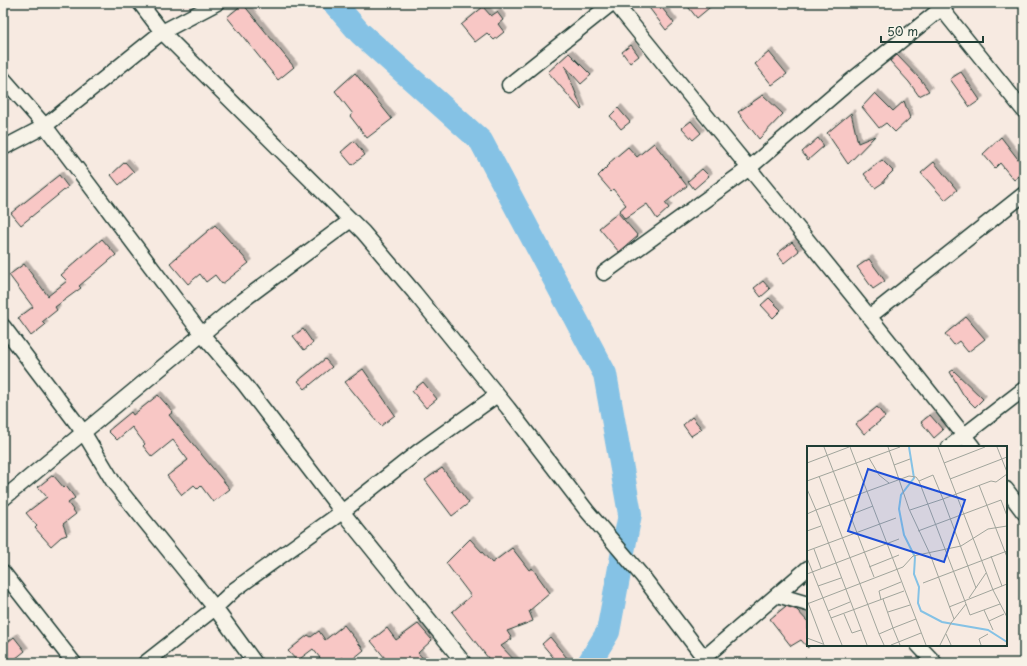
<svg xmlns="http://www.w3.org/2000/svg" width="1027" height="666" viewBox="0 0 1027 666" font-family="'Playpen Sans',sans-serif">
	<defs>
		<filter id="shadow"><feDropShadow dx="3.5" dy="-3.5" stdDeviation="0" flood-color="#0004"/></filter>
	</defs>
	<rect width="100%" height="100%" fill="#f7eae1"/>
	<filter id="ink" filterUnits="userSpaceOnUse"><feTurbulence type="fractalNoise" baseFrequency=".025" numOctaves="2"/><feDisplacementMap in="SourceGraphic" scale="8" xChannelSelector="R" yChannelSelector="G"/><feConvolveMatrix kernelMatrix="1 2 1 2 8 2 1 2 1" color-interpolation-filters="sRGB"/></filter>
	<g filter="url(#ink)">
		<g fill="none" stroke-linecap="round" stroke-linejoin="round">
			<path stroke="#85c2e5" stroke-width="24" d="M 334,3 L 360,33 L 481,141 L 605,374 L 630,514 L 608,632 L 589,663"/>
		</g>
		<path fill="#f8c7c5" stroke="#1f3d34" filter="url(#shadow)" d="M 649,3 L 658,3 L 674,23 L 666,30 L 647,5 Z
			M 685,3 L 715,3 L 697,18 Z
			M 243,4 L 294,67 L 278,80 L 227,17 Z
			M 483,7 L 491,16 L 497,12 L 503,20 L 498,24 L 504,32 L 494,40 L 487,33 L 475,42 L 461,25 Z
			M 631,45 L 639,56 L 630,63 L 622,52 Z
			M 769,52 L 787,74 L 772,85 L 755,64 Z
			M 569,53 L 591,75 L 581,84 L 565,66 L 582,109 L 581,110 L 548,72 Z
			M 897,55 L 921,80 L 929,91 L 919,96 L 909,82 L 890,61 Z
			M 961,72 L 980,100 L 970,107 L 950,79 Z
			M 355,73 L 392,119 L 367,138 L 350,116 L 353,114 L 335,91 Z
			M 875,93 L 893,111 L 904,101 L 910,118 L 895,132 L 886,123 L 879,128 L 862,107 Z
			M 763,95 L 783,114 L 759,139 L 738,112 Z
			M 618,108 L 630,122 L 621,129 L 610,116 Z
			M 851,113 L 858,143 L 875,136 L 848,164 L 827,133 Z
			M 691,121 L 701,133 L 693,140 L 682,128 Z
			M 1001,137 L 1024,167 L 1024,172 L 1014,180 L 1000,163 L 995,168 L 983,154 Z
			M 818,138 L 824,146 L 808,160 L 802,152 Z
			M 354,141 L 365,155 L 352,165 L 341,152 Z
			M 654,143 L 687,186 L 665,203 L 669,208 L 657,219 L 647,204 L 625,219 L 619,211 L 626,205 L 613,189 L 611,191 L 598,176 L 610,164 L 609,163 L 628,147 L 637,157 Z
			M 882,160 L 893,171 L 884,180 L 884,182 L 875,188 L 864,174 Z
			M 125,162 L 134,172 L 119,185 L 111,175 Z
			M 934,162 L 957,190 L 945,200 L 921,173 Z
			M 702,169 L 709,176 L 694,189 L 688,181 Z
			M 59,175 L 68,187 L 21,225 L 11,213 Z
			M 618,213 L 638,236 L 619,252 L 599,228 Z
			M 215,225 L 249,263 L 222,284 L 215,275 L 206,282 L 200,274 L 188,284 L 170,263 Z
			M 102,239 L 116,255 L 79,286 L 81,288 L 55,307 L 57,310 L 42,322 L 45,325 L 31,336 L 18,318 L 33,307 L 9,275 L 24,264 L 48,296 L 67,281 L 61,275 Z
			M 792,242 L 799,251 L 784,263 L 777,254 Z
			M 869,259 L 885,281 L 873,289 L 857,267 Z
			M 763,281 L 770,289 L 761,297 L 754,288 Z
			M 769,298 L 781,310 L 773,318 L 761,305 Z
			M 966,317 L 985,339 L 968,352 L 959,341 L 954,345 L 945,334 Z
			M 303,329 L 313,343 L 304,350 L 293,336 Z
			M 325,359 L 332,367 L 305,389 L 298,381 Z
			M 363,369 L 395,415 L 381,426 L 345,382 Z
			M 953,370 L 983,399 L 975,407 L 964,396 L 950,372 Z
			M 423,382 L 437,399 L 426,408 L 412,391 Z
			M 158,395 L 173,412 L 169,415 L 230,489 L 213,502 L 201,486 L 198,489 L 194,485 L 182,495 L 167,476 L 188,460 L 173,440 L 152,457 L 143,446 L 145,444 L 132,427 L 117,440 L 108,431 L 131,412 L 133,415 Z
			M 877,407 L 885,417 L 864,434 L 856,424 Z
			M 930,415 L 943,430 L 934,438 L 921,422 Z
			M 692,417 L 702,429 L 691,436 L 683,425 Z
			M 442,468 L 469,503 L 452,516 L 425,480 Z
			M 53,475 L 64,488 L 66,486 L 75,498 L 68,503 L 76,514 L 63,524 L 67,535 L 61,537 L 51,546 L 35,528 L 37,526 L 26,513 L 47,497 L 38,487 Z
			M 470,539 L 492,563 L 512,548 L 529,570 L 532,568 L 550,593 L 529,611 L 533,621 L 507,631 L 512,639 L 501,646 L 517,663 L 492,663 L 452,612 L 471,596 L 446,563 Z
			M 786,606 L 797,610 L 808,622 L 808,648 L 801,640 L 791,646 L 770,619 Z
			M 418,624 L 432,640 L 418,653 L 427,663 L 389,663 L 371,641 L 387,628 L 396,640 Z
			M 344,625 L 364,650 L 348,663 L 342,657 L 336,663 L 324,663 L 313,649 L 297,661 L 288,651 L 308,635 L 311,637 L 319,631 L 325,640 Z
			M 14,637 L 25,651 L 10,663 L 3,663 L 3,646 Z
			M 550,637 L 571,663 L 558,663 L 542,644 Z"/>
		<g fill="none" stroke-linecap="round" stroke-linejoin="round">
			<defs>
				<path id="minor" d="M 140,3 L 162,32 L 363,232 L 414,292 L 508,408 L 587,511 L 643,577 L 708,663
					M 615,3 C 734,151 856,297 973,447
					M 937,3 L 1024,111
					M 3,78 L 45,126 L 201,333 L 245,385 L 336,504 L 464,663
					M 509,85 L 612,3
					M 3,148 L 45,126 L 162,32 L 217,3
					M 604,273 L 748,169 L 847,84 L 948,3
					M 869,317 L 1024,194
					M 3,326 L 84,433 L 114,483 L 215,608 L 234,590 L 342,512 L 419,451 L 497,395
					M 949,447 L 1024,389
					M 1006,489 L 1024,513
					M 3,499 L 242,301 L 351,220
					M 3,572 L 74,663
					M 777,595 L 808,604
					M 918,645 L 935,663
					M 145,663 L 215,608 L 255,663
					M 698,663 L 808,568"/>
			</defs>
			<use href="#minor" stroke="#1f3d34" stroke-width="17"/>
			<use href="#minor" stroke="#f7f3e8" stroke-width="14"/>
		</g>
	</g>
	<g transform="translate(807 446)">
		<rect width="200" height="200" fill="#f7eae1"/>
		<path fill="none" stroke="#85c2e5" stroke-width="2" d="M 102,1 L 107,32 L 94,49 L 92,63 L 97,89 L 108,111 L 107,128 L 112,141 L 111,157 L 114,165 L 135,176 L 181,184 L 200,196"/>
		<path fill="none" stroke="#a1a59c" stroke-width="1" d="M 17,1 L 67,131M 43,1 L 119,199M 81,1 L 102,63 L 123,108 L 147,173M 131,1 L 186,144 L 200,171M 190,1 L 200,26M 62,12 L 72,29 L 82,37M 0,17 L 42,1M 137,17 L 178,1M 87,19 L 103,13M 12,30 L 72,188M 143,33 L 200,11M 0,35 L 93,1M 112,35 L 159,158 L 144,177 L 133,199M 172,39 L 200,111M 0,43 L 9,64 L 102,30 L 109,31 L 112,35 L 126,29 L 136,53 L 184,35 L 189,36 L 200,28M 103,64 L 136,53 L 169,142M 0,68 L 9,64 L 60,199M 43,69 L 66,60M 0,85 L 14,80M 111,85 L 194,54 L 200,70M 7,103 L 14,122M 0,105 L 89,72M 184,110 L 195,140M 0,112 L 24,172M 62,121 L 92,109M 0,128 L 92,93M 116,137 L 200,105M 11,140 L 34,132M 162,152 L 179,127M 76,153 L 86,182 L 72,188 L 77,199M 0,154 L 17,199M 74,154 L 72,145 L 94,136M 0,158 L 96,121 L 106,110 L 154,100 L 181,83 L 200,80M 159,158 L 163,169 L 193,158M 142,161 L 200,138M 177,164 L 186,184M 21,165 L 43,156M 81,166 L 103,159M 37,168 L 45,187 L 54,184M 182,175 L 197,168M 139,188 L 144,199M 0,192 L 16,198M 35,199 L 24,172 L 97,145M 84,199 L 114,187M 93,199 L 86,182 L 109,173M 174,199 L 172,193 L 181,188"/>
		<path fill="#1d4ed8" fill-opacity="0.15" stroke="#1d4ed8" stroke-width="2" d="M 61,23 L 158,54 L 137,116 L 41,85 Z"/>
		<rect width="200" height="200" fill="none" stroke="#1f3d34" stroke-width="2"/>
	</g>
	<rect width="1027" height="666" fill="none" stroke="#f7f3e8" stroke-width="16"/>
	<rect x="8" y="8" width="1011" height="650" fill="none" stroke="#1f3d34" stroke-width="1.5" filter="url(#ink)"/>
	<path d="M881 36v6h102v-6" fill="none" stroke="#1f3d34" stroke-width="2"/>
	<text x="887" y="36" font-size="12" fill="#1f3d34" stroke="#f7f3e8" stroke-width="3" paint-order="stroke">50 m</text>
</svg>
